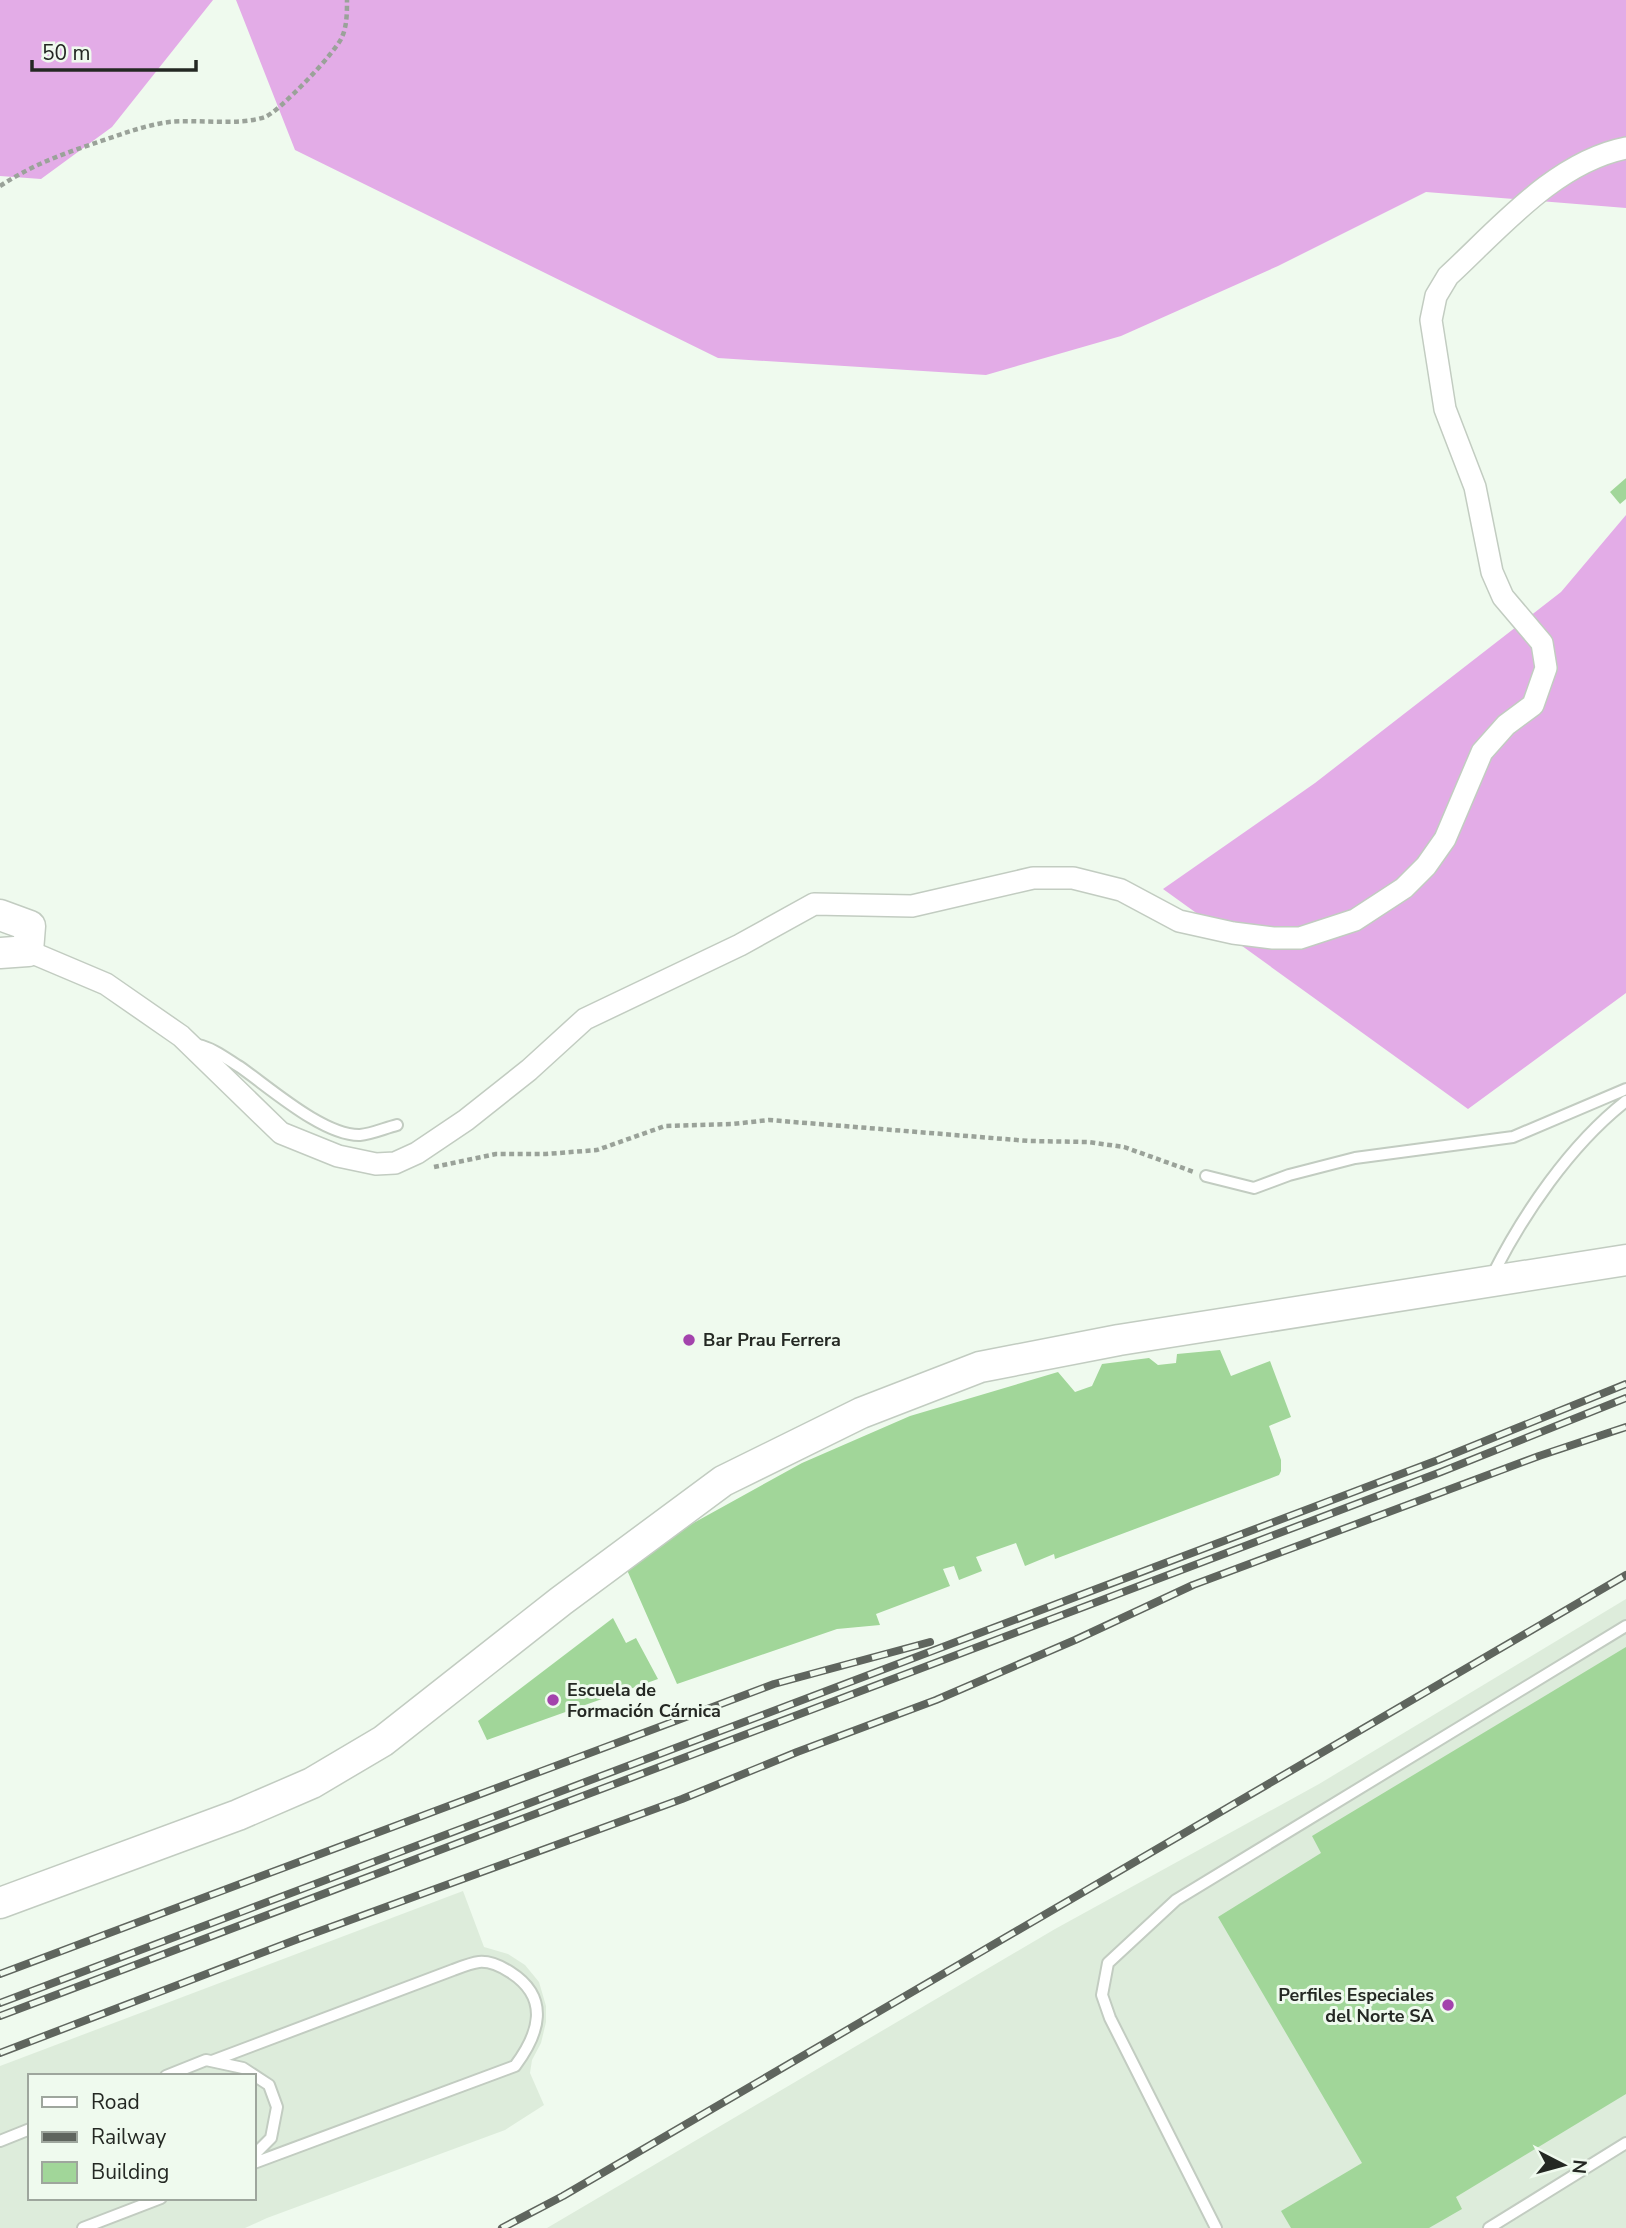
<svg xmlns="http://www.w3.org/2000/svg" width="1626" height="2228" viewBox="0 0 1626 2228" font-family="'Nunito Sans',sans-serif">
	<rect width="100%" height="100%" fill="#effaee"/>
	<path fill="#ddecdb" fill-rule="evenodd" d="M 1626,1599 L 1626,2228 L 547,2228 L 1055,1929 L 1319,1784 Z
		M 463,1891 L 484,1947 L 508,1954 L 525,1965 L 539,1982 L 546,2006 L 546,2022 L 541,2043 L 532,2060 L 530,2073 L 544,2105 L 505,2130 L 267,2218 L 245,2228 L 0,2228 L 0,2066 ZM 30,2076 L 254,2076 L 254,2198 L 30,2198 Z"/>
	<path fill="#e3ace7" d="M 0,0 L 213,0 L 112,127 L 41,179 L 0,176 Z
		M 236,0 L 1626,0 L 1626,208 L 1426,192 L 1278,266 L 1121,336 L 986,375 L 718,358 L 295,150 Z
		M 1626,515 L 1626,993 L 1468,1109 L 1163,889 L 1315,783 L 1561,592 Z"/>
	<path fill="#a1d699" d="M 1626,478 L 1626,499 L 1620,504 L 1610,492 Z
		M 1220,1350 L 1231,1376 L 1270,1361 L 1291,1417 L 1269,1426 L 1281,1460 L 1281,1471 L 1279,1475 L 1055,1559 L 1054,1554 L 1025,1566 L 1016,1543 L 976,1557 L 982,1571 L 959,1580 L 954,1566 L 943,1569 L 950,1586 L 876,1614 L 880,1625 L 837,1629 L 677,1684 L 627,1570 L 679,1531 L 802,1463 L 910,1416 L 1058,1372 L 1075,1392 L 1092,1386 L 1102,1364 L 1149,1358 L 1158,1365 L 1176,1363 L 1177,1354 Z
		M 613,1618 L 626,1643 L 636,1638 L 658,1679 L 487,1740 L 478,1721 Z
		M 1626,1647 L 1626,2094 L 1456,2197 L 1462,2209 L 1429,2228 L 1291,2228 L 1281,2211 L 1362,2163 L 1218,1917 L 1321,1853 L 1312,1836 Z"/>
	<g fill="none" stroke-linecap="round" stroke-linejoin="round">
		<defs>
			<path id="lane" d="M 198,1045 C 213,1048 227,1059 240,1067 C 270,1088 324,1136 360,1135 C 372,1134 385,1128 397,1125
				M 1206,1176 L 1254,1188 L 1289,1175 L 1355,1158 L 1513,1137 L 1626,1089
				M 1491,1278 C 1523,1214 1570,1145 1626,1101
				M 212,2061 L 453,1970 C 461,1967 471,1963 479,1962 C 489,1961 502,1967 510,1972 C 551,1998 539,2034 515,2066 L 254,2163
				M 166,2076 L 206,2060 L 243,2068 L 269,2085 L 277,2107 L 271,2138 L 254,2155
				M 0,2141 L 30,2129
				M 83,2228 L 161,2198
				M 1216,2228 L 1110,2018 L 1102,1995 L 1108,1963 L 1176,1900 L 1626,1626
				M 1489,2228 L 1626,2143"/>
			<path id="street" d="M 28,951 L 106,984 L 181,1036 L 281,1133 L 338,1156 L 376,1164 L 395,1163 L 417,1153 L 466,1120 L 529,1070 L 585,1019 L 740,945 L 814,904 L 912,906 L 1033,878 L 1073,878 L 1121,890 L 1179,921 L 1233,933 L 1273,938 L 1300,938 L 1355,920 L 1404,888 L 1426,866 L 1445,839 L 1482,752 L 1506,725 L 1533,705 L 1546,668 L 1542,643 L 1503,597 L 1492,572 L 1475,487 L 1445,409 L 1431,320 L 1436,296 L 1448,276 C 1499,229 1555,162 1626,148"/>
			<path id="secondary" d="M 0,915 L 30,926 L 28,951 L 0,953
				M 0,1903 L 238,1815 L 312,1783 L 383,1741 L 561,1601 L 723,1481 L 861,1413 L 980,1367 L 1119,1340 L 1626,1260"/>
		</defs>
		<use href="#lane" stroke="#c2ccc1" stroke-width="14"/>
		<use href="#street" stroke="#c2ccc1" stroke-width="24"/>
		<use href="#secondary" stroke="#c2ccc1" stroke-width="33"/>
		<path stroke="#9aa299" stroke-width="4.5" stroke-dasharray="5 3.5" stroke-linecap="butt" d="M 0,186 C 37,162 66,153 107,139 C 128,132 147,125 169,122 C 197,119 238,126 265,117 C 280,111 336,52 342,37 C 347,26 347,12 347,0
			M 434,1167 L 496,1154 L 546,1154 L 597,1150 L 665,1126 L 733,1124 L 769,1120 L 1029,1141 L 1088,1142 L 1124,1147 L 1194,1172"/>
		<use href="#lane" stroke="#fff" stroke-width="10"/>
		<use href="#street" stroke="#fff" stroke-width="21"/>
		<use href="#secondary" stroke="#fff" stroke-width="30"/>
		<defs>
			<path id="rail" d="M 0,1974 L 774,1684 L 930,1642
				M 0,2003 L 1438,1460 L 1626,1384
				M 0,2016 L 1441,1472 L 1626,1398
				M 0,2053 L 298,1939 L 682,1799 L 797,1752 L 936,1700 L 1075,1640 L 1193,1585 L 1539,1456 L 1626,1427
				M 502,2228 L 563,2196 L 1626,1575"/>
		</defs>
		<use href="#rail" stroke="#5f655e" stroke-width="8"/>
		<use href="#rail" stroke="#effaee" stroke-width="5" stroke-dasharray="16" stroke-linecap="butt"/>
	</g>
	<g fill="#a343ac" stroke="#effaee" stroke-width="2.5">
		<circle cx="689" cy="1340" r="7"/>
		<circle cx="553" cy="1700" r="7"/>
		<circle cx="1448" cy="2005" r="7"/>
	</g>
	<g text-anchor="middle" stroke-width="6" stroke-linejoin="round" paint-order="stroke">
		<g font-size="18" font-weight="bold" fill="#242823" stroke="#effaee" text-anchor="start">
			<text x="703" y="1346">Bar Prau Ferrera</text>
			<text x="567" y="1696">Escuela de<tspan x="567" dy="21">Formación Cárnica</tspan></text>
			<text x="1434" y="2001" text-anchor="end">Perfiles Especiales<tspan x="1434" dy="21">del Norte SA</tspan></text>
		</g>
	</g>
	<rect x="28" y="2074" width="228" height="126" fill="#effaee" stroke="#9ea69d" stroke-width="2"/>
	<rect x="42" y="2097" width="35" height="10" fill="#ffffff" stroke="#9ea69d" stroke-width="2"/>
	<text x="91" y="2109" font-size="21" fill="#242823">Road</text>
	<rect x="42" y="2132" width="35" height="10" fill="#5f655e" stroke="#9ea69d" stroke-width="2"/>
	<text x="91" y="2144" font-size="21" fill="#242823">Railway</text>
	<rect x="42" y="2162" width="35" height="21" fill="#a1d699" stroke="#9ea69d" stroke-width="2"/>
	<text x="91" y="2179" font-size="21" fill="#242823">Building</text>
	<g transform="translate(1563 2165) rotate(96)" stroke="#effaee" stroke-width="5" paint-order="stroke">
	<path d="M0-5L12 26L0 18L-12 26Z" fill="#242823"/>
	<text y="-10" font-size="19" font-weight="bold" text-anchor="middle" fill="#242823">N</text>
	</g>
	<path d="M32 60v10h164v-10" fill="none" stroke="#242823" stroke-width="3.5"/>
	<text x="42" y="60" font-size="21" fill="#242823" stroke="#effaee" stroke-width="5" paint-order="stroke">50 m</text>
</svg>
